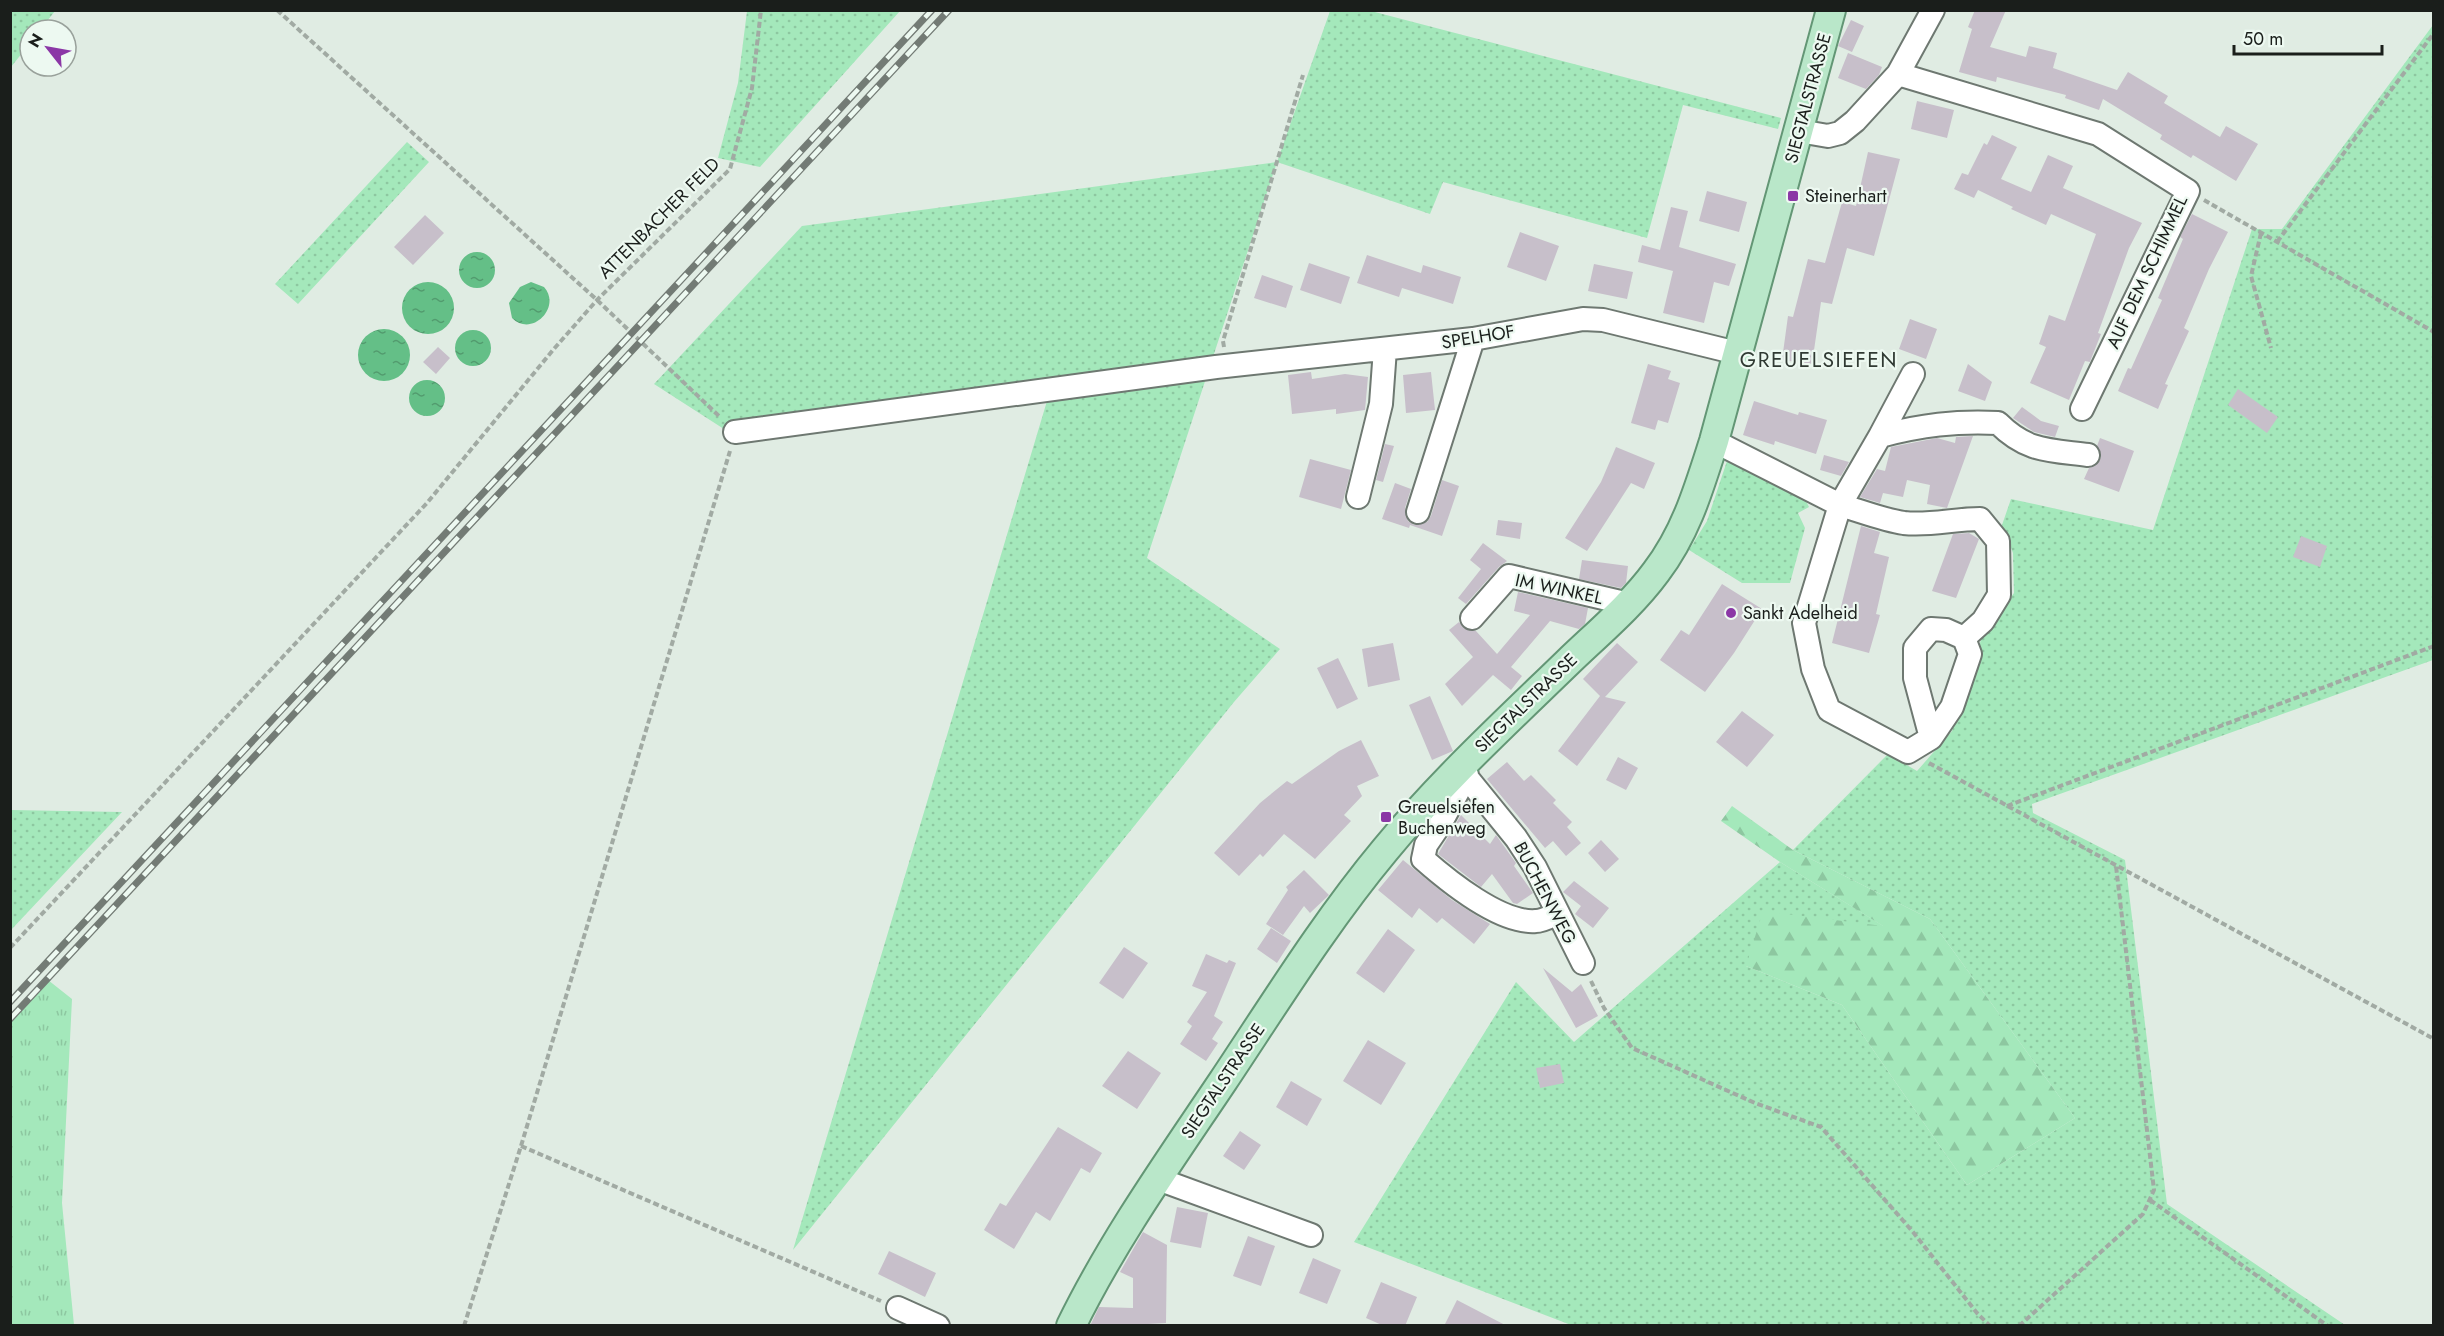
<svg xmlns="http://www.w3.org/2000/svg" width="2444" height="1336" viewBox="0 0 2444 1336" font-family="Jost,sans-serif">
	<defs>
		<pattern id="grass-dots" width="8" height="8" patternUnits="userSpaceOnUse" patternTransform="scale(1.5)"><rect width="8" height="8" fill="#a4e8bb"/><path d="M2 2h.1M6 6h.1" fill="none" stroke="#8dc7a0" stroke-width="1.8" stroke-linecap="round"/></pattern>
		<pattern id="forest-firs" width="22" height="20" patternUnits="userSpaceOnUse" patternTransform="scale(1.5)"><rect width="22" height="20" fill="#a4e8bb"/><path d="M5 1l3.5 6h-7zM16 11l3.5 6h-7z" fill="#8dc7a0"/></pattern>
		<pattern id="park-tufts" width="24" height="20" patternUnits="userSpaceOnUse" patternTransform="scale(1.5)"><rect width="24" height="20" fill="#a4e8bb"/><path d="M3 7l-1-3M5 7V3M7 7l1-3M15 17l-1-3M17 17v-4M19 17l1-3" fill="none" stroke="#8dc7a0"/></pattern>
		<pattern id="water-ripples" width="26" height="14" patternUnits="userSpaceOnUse" patternTransform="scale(1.5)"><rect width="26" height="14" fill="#64bf87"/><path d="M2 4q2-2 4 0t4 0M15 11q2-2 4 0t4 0" fill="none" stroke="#529b6e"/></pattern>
	</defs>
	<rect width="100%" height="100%" fill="#e0ece3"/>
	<path fill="url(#grass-dots)" d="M 11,10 L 55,11 L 40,30 L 30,30 L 30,43 L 11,67 Z
		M 747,11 L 900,11 L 760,167 L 718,158 L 738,83 Z
		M 1330,11 L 1371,11 L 1781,118 L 1778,129 L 1683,105 L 1647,238 L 1443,182 L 1430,214 L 1277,162 L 1147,558 L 1280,649 L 1234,702 L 793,1250 L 1047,401 L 741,440 L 654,384 L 802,226 L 1277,162 Z
		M 2433,25 L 2433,660 L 2032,804 L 2033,813 L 2125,860 L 2167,1204 L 2345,1325 L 1571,1325 L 1354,1242 L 1516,982 L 1574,1042 L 1780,862 L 1885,927 L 1746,966 L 1842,1005 L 1967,1185 L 2075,1118 L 1930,919 L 1793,850 L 1888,754 L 1917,771 L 1952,731 L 1975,671 L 1981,638 L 2014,593 L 2013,553 L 2002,525 L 2011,499 L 2153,530 L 2252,229 L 2282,229 Z
		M 407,142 L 429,162 L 298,304 L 275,284 Z
		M 1729,455 L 1800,489 L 1809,507 L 1798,513 L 1805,528 L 1790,583 L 1742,583 L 1689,550 L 1707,521 Z
		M 11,810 L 122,812 L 11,930 L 10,810 Z"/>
	<path fill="url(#forest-firs)" d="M 1732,806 L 1793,850 L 1930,919 L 2075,1118 L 1967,1185 L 1842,1005 L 1746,966 L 1763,911 L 1883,926 L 1780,862 L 1721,821 Z"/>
	<path fill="url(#park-tufts)" d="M 48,980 L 72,999 L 62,1203 L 74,1325 L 11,1325 L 11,1021 Z"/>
	<path fill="url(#water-ripples)" d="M459 270a18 18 0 1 1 36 0a18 18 0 1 1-36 0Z
		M 531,282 L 544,287 C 562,307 532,338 512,318 L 509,303 L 520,287 Z
		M402 308a26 26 0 1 1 52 0a26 26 0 1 1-52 0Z
		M358 355a26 26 0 1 1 52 0a26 26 0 1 1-52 0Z
		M455 348a18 18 0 1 1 36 0a18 18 0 1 1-36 0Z
		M409 398a18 18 0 1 1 36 0a18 18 0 1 1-36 0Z"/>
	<path fill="#c7bfca" d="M 1975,10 L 2006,10 L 1990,47 L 2026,57 L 2029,46 L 2057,53 L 2053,68 L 2117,90 L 2128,72 L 2168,96 L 2164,103 L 2220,137 L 2226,126 L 2258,144 L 2236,181 L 2193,155 L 2191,158 L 2160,139 L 2162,135 L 2103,99 L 2099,110 L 2065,98 L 2066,95 L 1997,77 L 1996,82 L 1959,72 L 1972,29 L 1968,27 Z
		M 1851,20 L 1864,26 L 1852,52 L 1838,46 Z
		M 1848,53 L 1882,67 L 1879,75 L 1866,89 L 1838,78 Z
		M 1917,101 L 1954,110 L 1947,138 L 1911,129 Z
		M 1992,135 L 2017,147 L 2001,179 L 2031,192 L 2048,155 L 2073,166 L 2063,188 L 2142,223 L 2129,248 L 2098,333 L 2101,334 L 2091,359 L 2090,362 L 2085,361 L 2069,400 L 2030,383 L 2046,347 L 2039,344 L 2049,315 L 2065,321 L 2096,234 L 2051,214 L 2046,225 L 2011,209 L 2013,207 L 1978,190 L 1974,198 L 1954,189 L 1962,173 L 1968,175 L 1984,143 L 1987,145 Z
		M 1868,152 L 1900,159 L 1874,256 L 1847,248 L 1832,304 L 1821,302 L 1812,364 L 1782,360 L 1788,316 L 1793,317 L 1808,259 L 1825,263 L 1842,202 L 1856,206 Z
		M 1707,191 L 1747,202 L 1739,232 L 1699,221 Z
		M 1671,207 L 1688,211 L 1679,247 L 1736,264 L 1729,286 L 1714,282 L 1704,323 L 1663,313 L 1673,271 L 1638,262 L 1642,245 L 1660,250 Z
		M 2192,214 L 2228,232 L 2209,269 L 2184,328 L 2189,331 L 2165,384 L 2168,385 L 2158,409 L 2118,391 L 2128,368 L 2131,369 L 2162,300 L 2158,298 L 2183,239 L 2180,237 Z
		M 425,215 L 444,233 L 413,265 L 394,247 Z
		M 1520,232 L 1559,246 L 1546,281 L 1507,267 Z
		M 1367,255 L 1421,273 L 1423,265 L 1461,277 L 1453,304 L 1402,288 L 1399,297 L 1357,283 Z
		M 1309,263 L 1350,277 L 1341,304 L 1300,290 Z
		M 1594,264 L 1633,272 L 1627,299 L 1588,291 Z
		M 1262,275 L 1293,286 L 1286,308 L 1254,298 Z
		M 1910,319 L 1937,329 L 1926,359 L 1899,349 Z
		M 438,347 L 450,358 L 436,374 L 423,362 Z
		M 1648,364 L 1671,371 L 1668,379 L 1680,383 L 1668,423 L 1658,420 L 1655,430 L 1631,423 Z
		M 1968,364 L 1992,382 L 1985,401 L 1958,391 Z
		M 1311,372 L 1312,379 L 1345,374 L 1368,377 L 1365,410 L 1336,414 L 1336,409 L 1292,414 L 1288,375 Z
		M 1431,372 L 1435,410 L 1406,413 L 1403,375 Z
		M 2238,389 L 2278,417 L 2267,433 L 2228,405 Z
		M 1754,401 L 1798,415 L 1799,412 L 1827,420 L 1816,454 L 1775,441 L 1774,445 L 1743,435 Z
		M 2022,407 L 2041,421 L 2059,426 L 2055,437 L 2034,432 L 2013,418 Z
		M 1973,436 L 1947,508 L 1927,504 L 1930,485 L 1907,480 L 1903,497 L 1883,493 L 1880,503 L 1860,497 L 1877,469 L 1885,471 L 1891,447 L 1937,438 L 1955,443 L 1956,437 Z
		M 2100,438 L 2134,451 L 2119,492 L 2084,479 L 2089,468 L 2098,463 L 2101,457 L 2097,446 Z
		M 1385,444 L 1394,446 L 1383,482 L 1376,480 Z
		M 1616,447 L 1655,463 L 1644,489 L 1631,483 L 1587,551 L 1565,538 L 1601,482 Z
		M 1824,455 L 1849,462 L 1841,476 L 1820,470 Z
		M 1310,459 L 1351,470 L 1341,509 L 1299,497 Z
		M 1442,480 L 1459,486 L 1442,536 L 1410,525 L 1409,528 L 1382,519 L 1395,483 L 1411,489 L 1405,508 L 1408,521 L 1414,525 L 1427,522 L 1431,516 Z
		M 1498,520 L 1522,523 L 1520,539 L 1496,535 Z
		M 1861,526 L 1880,532 L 1874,553 L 1889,557 L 1876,614 L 1880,615 L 1869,653 L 1832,643 Z
		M 1969,533 L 1979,539 L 1956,598 L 1932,591 L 1953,534 Z
		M 2301,536 L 2327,546 L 2320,567 L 2293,557 Z
		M 1483,543 L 1507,561 L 1499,567 L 1466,604 L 1458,598 L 1481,569 L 1470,560 Z
		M 1582,560 L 1628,566 L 1626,583 L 1621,588 L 1579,579 Z
		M 1722,584 L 1762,609 L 1734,653 L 1705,692 L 1660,660 L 1681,630 L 1689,635 Z
		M 1518,592 L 1588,608 L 1585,624 L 1579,629 L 1550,621 L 1511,667 L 1522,676 L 1511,690 L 1493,675 L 1462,706 L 1445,684 L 1473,657 L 1449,630 L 1459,622 L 1464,628 L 1476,631 L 1497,654 L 1530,615 L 1514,611 Z
		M 1393,643 L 1400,680 L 1368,687 L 1362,649 Z
		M 1617,643 L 1638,662 L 1605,697 L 1626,702 L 1577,766 L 1558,751 L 1600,696 L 1583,679 Z
		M 1338,658 L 1358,699 L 1337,709 L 1317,668 Z
		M 1430,696 L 1453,751 L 1432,760 L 1409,705 Z
		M 1742,711 L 1774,735 L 1747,767 L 1716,742 Z
		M 1361,740 L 1379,776 L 1357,786 L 1362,796 L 1344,815 L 1351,821 L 1315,859 L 1284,834 L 1263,857 L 1260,854 L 1239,876 L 1214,853 L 1260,803 L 1287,781 L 1292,784 L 1339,751 Z
		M 1618,757 L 1638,768 L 1626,790 L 1606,780 Z
		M 1507,762 L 1524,781 L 1531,775 L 1556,800 L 1553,803 L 1572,822 L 1567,827 L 1581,843 L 1566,856 L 1553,841 L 1545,848 L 1487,779 Z
		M 1461,815 L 1490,844 L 1496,835 L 1516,863 L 1514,866 L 1533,893 L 1517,904 L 1513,903 L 1492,874 L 1481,887 L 1438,854 Z
		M 1601,840 L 1619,859 L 1605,872 L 1588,853 Z
		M 1403,860 L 1452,900 L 1490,924 L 1474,944 L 1442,918 L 1437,923 L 1419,908 L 1412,918 L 1378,890 Z
		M 1304,870 L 1329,895 L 1310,913 L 1304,906 L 1283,935 L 1266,924 L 1288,890 L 1286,887 Z
		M 1574,881 L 1609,908 L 1593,928 L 1575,914 L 1581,906 L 1563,892 Z
		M 1271,928 L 1291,941 L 1277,963 L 1257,949 Z
		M 1388,929 L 1415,950 L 1384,993 L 1356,973 Z
		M 1124,947 L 1148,963 L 1123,999 L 1099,983 Z
		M 1206,954 L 1227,963 L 1229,960 L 1236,963 L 1214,1016 L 1223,1022 L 1212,1039 L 1218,1043 L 1206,1061 L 1180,1044 L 1192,1026 L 1187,1022 L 1207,992 L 1192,986 Z
		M 1543,968 L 1572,992 L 1581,984 L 1598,1016 L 1576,1028 Z
		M 1368,1040 L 1406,1063 L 1381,1105 L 1343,1081 Z
		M 1128,1051 L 1161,1073 L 1137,1109 L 1102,1086 Z
		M 1560,1064 L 1564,1083 L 1540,1088 L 1536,1068 Z
		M 1291,1081 L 1322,1099 L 1307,1126 L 1276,1107 Z
		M 1058,1127 L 1102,1153 L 1090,1173 L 1081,1168 L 1050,1221 L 1036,1212 L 1014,1249 L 984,1230 L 1000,1203 L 1006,1206 Z
		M 1240,1131 L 1261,1145 L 1244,1170 L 1223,1156 Z
		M 1177,1207 L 1208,1213 L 1201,1248 L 1170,1242 Z
		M 1143,1232 L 1167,1245 L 1166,1323 L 1148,1324 L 1149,1326 L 1090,1326 L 1099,1307 L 1133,1308 L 1133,1278 L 1120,1272 Z
		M 1248,1236 L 1275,1246 L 1261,1286 L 1233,1276 Z
		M 889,1251 L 936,1273 L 925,1297 L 878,1274 Z
		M 1313,1258 L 1341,1270 L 1327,1304 L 1299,1293 Z
		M 1381,1282 L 1417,1297 L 1405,1326 L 1384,1326 L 1366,1318 Z
		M 1457,1300 L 1507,1326 L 1444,1326 Z"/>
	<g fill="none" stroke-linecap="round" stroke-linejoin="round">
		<defs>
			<path id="minor" d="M 1898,74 L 2098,134 L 2188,191 L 2082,409
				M 1799,131 L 1828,136 L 1840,133 L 1855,121 L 1898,74 L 1933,10
				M 735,432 L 1216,367 L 1473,339 L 1583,319 L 1603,320 L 1737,353
				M 1880,436 L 1913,374
				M 1714,441 L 1840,505 L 1804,623 L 1813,669 L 1829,710 L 1908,752 L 1931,738 L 1952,707 L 1970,654 L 1964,638 L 1946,630 L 1931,629 L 1915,648 L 1915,678 L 1931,738
				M 1358,497 L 1381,404 L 1385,349
				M 1418,512 L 1473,339
				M 1472,618 L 1509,576 L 1629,604
				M 1964,638 L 1983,621 L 1999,595 L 1998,541 L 1980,519 C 1954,519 1929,526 1904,523 C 1883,520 1861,511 1840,505 L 1880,436 C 1922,425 1955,421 1998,423 C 2027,452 2049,450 2088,455
				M 1460,769 L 1516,838 L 1535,867 L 1583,963
				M 1467,775 L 1439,826 L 1426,845 L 1423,859 C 1448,881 1501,924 1536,921 C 1543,921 1551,916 1558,913
				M 1158,1179 L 1311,1235
				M 898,1308 L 938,1326"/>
			<path id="major" d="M 1071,1326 C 1113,1240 1170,1160 1223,1081 C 1275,1003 1325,922 1385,850 C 1440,783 1505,723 1567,663 C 1597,634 1631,606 1656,572 C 1686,533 1699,488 1714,441 L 1831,10"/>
		</defs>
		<use href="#minor" stroke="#6e7871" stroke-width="26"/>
		<use href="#major" stroke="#639675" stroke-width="32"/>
		<path stroke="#a1aaa3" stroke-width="4" stroke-dasharray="6 3" stroke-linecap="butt" d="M 277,10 L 597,300 L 720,417
			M 2204,200 L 2434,332
			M 2261,233 L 2251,276 L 2271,348
			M 2277,242 L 2434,33
			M 1224,347 L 1223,341 L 1303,75
			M 1929,763 L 2434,1039
			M 2007,806 L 2434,646
			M 10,948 L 427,503 L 553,350 L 597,300 L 730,169 L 752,88 L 761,10
			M 1591,981 L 1604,1008 L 1632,1048 L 1755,1103 L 1821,1127 L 1913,1232 L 1977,1313 L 1990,1326
			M 521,1146 L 881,1301
			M 2150,1200 L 2328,1326
			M 464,1326 L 521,1146 L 730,451
			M 2019,1326 L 2143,1214 L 2154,1190 L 2116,866"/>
		<use href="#minor" stroke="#fff" stroke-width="22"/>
		<use href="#major" stroke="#b9e7c9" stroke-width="28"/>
		<defs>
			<path id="rail" d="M 10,1002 L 932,10
				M 10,1019 L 949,10"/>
		</defs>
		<use href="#rail" stroke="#737b75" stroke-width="7"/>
		<use href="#rail" stroke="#edf9f1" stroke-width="4.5" stroke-dasharray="14" stroke-linecap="butt"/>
	</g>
	<g fill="#8b37a6" stroke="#edf9f1" stroke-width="2">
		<rect x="1787" y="190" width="12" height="12" rx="3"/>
		<circle cx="1731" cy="613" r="6"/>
		<rect x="1380" y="811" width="12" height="12" rx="3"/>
	</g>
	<g text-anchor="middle" stroke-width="4.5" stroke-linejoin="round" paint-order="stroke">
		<g font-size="18" fill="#1a1e1b" stroke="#edf9f1">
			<text transform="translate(1808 98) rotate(-75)" y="6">SIEGTALSTRASSE</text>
			<text transform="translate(659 218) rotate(-45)" y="6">ATTENBACHER FELD</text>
			<text transform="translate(2147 272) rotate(-65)" y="6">AUF DEM SCHIMMEL</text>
			<text transform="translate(1478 337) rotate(-9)" y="6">SPELHOF</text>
			<text transform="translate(1559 589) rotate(12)" y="6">IM WINKEL</text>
			<text transform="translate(1526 703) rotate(-44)" y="6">SIEGTALSTRASSE</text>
			<text transform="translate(1545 893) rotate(62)" y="6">BUCHENWEG</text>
			<text transform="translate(1223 1081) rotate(-56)" y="6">SIEGTALSTRASSE</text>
		</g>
		<g font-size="18" fill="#1a1e1b" stroke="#edf9f1" text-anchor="start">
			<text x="1805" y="202">Steinerhart</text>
			<text x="1743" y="619">Sankt Adelheid</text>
			<text x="1398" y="813">Greuelsiefen<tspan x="1398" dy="21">Buchenweg</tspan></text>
		</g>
		<g font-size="21" letter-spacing="1.5" fill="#303a33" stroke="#edf9f1">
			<text x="1819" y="367">GREUELSIEFEN</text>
		</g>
	</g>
	<rect width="2444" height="1336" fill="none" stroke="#1a1e1b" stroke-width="24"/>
	<g transform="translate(48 48) rotate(301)"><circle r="28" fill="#edf9f1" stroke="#99a19b" stroke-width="1.5"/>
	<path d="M0-4.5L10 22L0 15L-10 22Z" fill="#8b37a6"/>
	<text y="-9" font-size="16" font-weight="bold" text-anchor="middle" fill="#1a1e1b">N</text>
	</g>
	<path d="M2234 45v9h148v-9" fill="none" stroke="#1a1e1b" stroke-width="3"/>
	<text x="2243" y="45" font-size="18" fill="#1a1e1b" stroke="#edf9f1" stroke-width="4.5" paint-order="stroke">50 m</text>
</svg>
